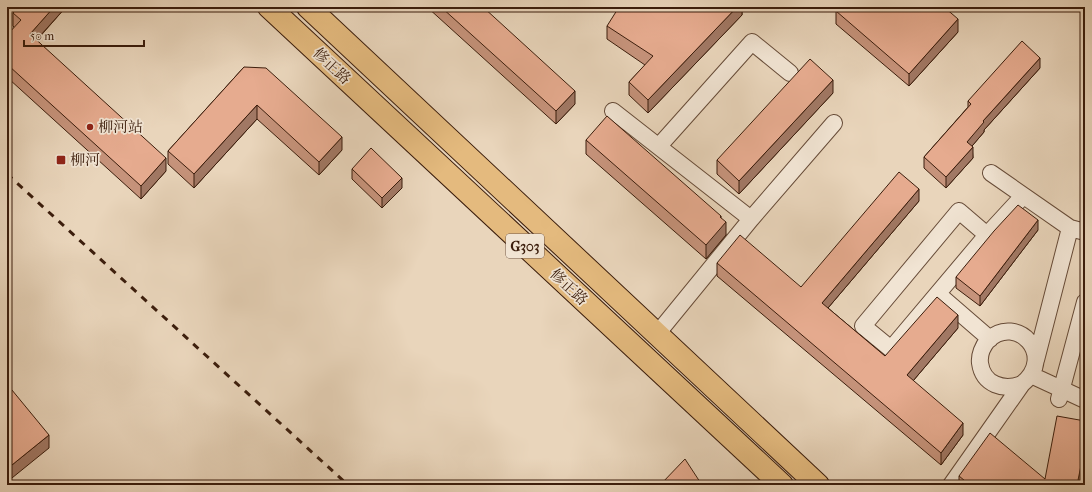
<svg xmlns="http://www.w3.org/2000/svg" width="1092" height="492" viewBox="0 0 1092 492" font-family="'IM FELL French Canon','Noto Serif SC',serif">
	<rect width="100%" height="100%" fill="#e9d5bb"/>
	<filter id="stains"><feTurbulence type="fractalNoise" baseFrequency=".005" numOctaves="4"/><feColorMatrix values="0 0 0 0 .2 0 0 0 0 .09 0 0 0 0 .02 0 0 0 .5 -.17"/></filter>
	<radialGradient id="worn" r=".72"><stop offset=".6" stop-color="#630" stop-opacity="0"/><stop offset="1" stop-color="#630" stop-opacity=".3"/></radialGradient>
	<g fill="none" stroke-linecap="round" stroke-linejoin="round">
		<defs>
			<path id="minor" d="M 613,111 L 751,219 L 834,123
				M 659,146 L 752,42 L 790,73
				M 991,173 L 1070,228 L 1085,232
				M 987,235 L 959,211 L 863,326 L 891,349 L 987,235 L 1023,196
				M 938,294 L 990,339
				M 657,334 L 751,219
				M 1036,360 L 1070,228
				M 1031,375 L 1085,400
				M 1059,399 L 1085,302
				M 951,485 L 1022,384 C 1057,356 1017,313 988,340 C 983,346 979,355 980,363 C 983,385 1004,391 1022,384"/>
			<path id="trunk" d="M 269,7 L 782,485
				M 308,7 L 818,485"/>
		</defs>
		<use href="#minor" stroke="#664b38" stroke-width="18"/>
		<use href="#trunk" stroke="#3b1d0c" stroke-width="24"/>
		<use href="#minor" stroke="#f1e4d3" stroke-width="16"/>
		<use href="#trunk" stroke="#e4ba7e" stroke-width="22"/>
		<path stroke="#3b1d0c" stroke-width="3" stroke-dasharray="7 7" stroke-linecap="butt" d="M 7,174 L 348,485"/>
	</g>
	<path fill="#c6937b" stroke="#3b1d0c" d="M 19,7 L 66,7 L 37,40 L 166,171 L 141,199 L 9,79 L 7,81 L 14,27 L 13,26 L 13,13 Z
		M 427,7 L 483,7 L 575,104 L 556,124 Z
		M 742,7 L 742,15 L 648,113 L 629,95 L 629,82 L 645,65 L 607,39 L 607,26 Z
		M 836,11 L 958,32 L 909,86 L 836,24 Z
		M 244,67 L 342,150 L 319,175 L 257,119 L 194,188 L 168,164 L 168,151 Z
		M 1040,68 L 984,130 L 984,132 L 972,146 L 973,158 L 946,188 L 924,168 L 924,157 L 968,107 L 968,101 Z
		M 833,93 L 739,194 L 717,174 L 717,160 Z
		M 586,140 L 721,218 L 726,235 L 706,259 L 586,154 Z
		M 352,169 L 402,188 L 382,208 L 352,179 Z
		M 919,201 L 828,308 L 885,356 L 958,328 L 913,381 L 963,435 L 941,465 L 717,276 L 717,263 L 801,287 Z
		M 1038,230 L 980,306 L 956,288 L 956,277 Z
		M 1085,353 L 1085,388 L 1081,387 L 1081,374 Z
		M 959,476 L 1045,479 L 1080,485 L 959,485 Z"/>
	<path fill="#a17864" stroke="#3b1d0c" d="M 54,7 L 66,7 L 30,47 L 30,34 Z
		M 737,7 L 742,7 L 742,15 L 648,113 L 648,100 Z
		M 958,19 L 958,32 L 909,86 L 909,74 Z
		M 1040,58 L 1040,68 L 984,130 L 984,132 L 967,152 L 967,142 L 983,121 Z
		M 9,66 L 9,79 L 7,81 L 7,68 Z
		M 833,80 L 833,93 L 739,194 L 739,181 Z
		M 575,91 L 575,104 L 556,124 L 556,111 Z
		M 257,105 L 257,119 L 194,188 L 194,174 Z
		M 342,137 L 342,150 L 319,175 L 319,162 Z
		M 973,147 L 973,158 L 946,188 L 946,177 Z
		M 166,158 L 166,171 L 141,199 L 141,186 Z
		M 402,178 L 402,188 L 382,208 L 382,198 Z
		M 919,189 L 919,201 L 822,315 L 822,303 Z
		M 721,216 L 721,227 L 726,222 L 726,235 L 706,259 L 706,245 Z
		M 1038,220 L 1038,230 L 980,306 L 980,296 Z
		M 958,315 L 958,328 L 907,388 L 907,375 Z
		M 963,423 L 963,435 L 941,465 L 941,453 Z
		M 49,435 L 49,448 L 7,482 L 7,469 Z
		M 1085,446 L 1085,460 L 1080,485 L 1077,485 Z"/>
	<path fill="#e6ab8f" stroke="#3b1d0c" d="M 19,7 L 54,7 L 30,34 L 166,158 L 141,186 L 9,66 L 7,68 L 7,35 L 21,20 L 13,13 Z
		M 441,7 L 483,7 L 575,91 L 556,111 Z
		M 619,7 L 737,7 L 648,100 L 629,82 L 653,56 L 607,26 Z
		M 840,7 L 944,7 L 958,19 L 909,74 L 836,11 Z
		M 1022,41 L 1040,58 L 983,121 L 984,122 L 967,142 L 973,147 L 946,177 L 924,157 L 971,104 L 968,101 Z
		M 810,59 L 833,80 L 739,181 L 717,160 Z
		M 244,67 L 266,68 L 342,137 L 319,162 L 257,105 L 194,174 L 168,151 Z
		M 607,116 L 721,216 L 720,217 L 726,222 L 706,245 L 586,140 Z
		M 371,148 L 402,178 L 382,198 L 352,169 Z
		M 899,172 L 919,189 L 822,303 L 885,356 L 937,297 L 958,315 L 907,375 L 963,423 L 941,453 L 717,263 L 740,235 L 801,287 Z
		M 1018,205 L 1038,220 L 980,296 L 956,277 L 994,231 Z
		M 1085,353 L 1085,375 L 1081,374 Z
		M 7,384 L 49,435 L 7,469 Z
		M 1057,416 L 1085,421 L 1085,446 L 1077,485 L 970,485 L 959,476 L 990,433 L 1045,479 Z
		M 685,459 L 702,485 L 662,485 L 661,484 Z"/>
	<g fill="#8f2418" stroke="#f1e4d3" stroke-width="1.5">
		<circle cx="90" cy="127" r="4"/>
		<rect x="56" y="155" width="10" height="10" rx="2"/>
	</g>
	<g text-anchor="middle" stroke-width="3.5" stroke-linejoin="round" paint-order="stroke">
		<rect fill="#f1e4d3" stroke="#725948" stroke-width="1" x="506" y="234" width="38" height="24" rx="3"/>
		<g font-size="14" font-weight="bold" fill="#3b1d0c">
			<text x="525" y="251">G303</text>
		</g>
		<g font-size="15" fill="#3b1d0c" stroke="#f1e4d3">
			<text transform="translate(332 66) rotate(43)" y="5">修正路</text>
			<text transform="translate(569 287) rotate(43)" y="5">修正路</text>
		</g>
		<g font-size="15" fill="#3b1d0c" stroke="#f1e4d3" text-anchor="start">
			<text x="98" y="132">柳河站</text>
			<text x="70" y="165">柳河</text>
		</g>
	</g>
	<rect width="1092" height="492" fill="none" stroke="#e9d5bb" stroke-width="24"/>
	<rect x="8" y="8" width="1076" height="476" fill="none" stroke="#3b1d0c" stroke-width="2"/>
	<rect x="12" y="12" width="1068" height="468" fill="none" stroke="#3b1d0c"/>
	<path d="M24 40v6h120v-6" fill="none" stroke="#3b1d0c" stroke-width="2"/>
	<text x="30" y="40" font-size="12" fill="#3b1d0c" stroke="#f1e4d3" stroke-width="3" paint-order="stroke">50 m</text>
	<rect width="100%" height="100%" filter="url(#stains)"/>
	<rect width="100%" height="100%" fill="url(#worn)"/>
</svg>
